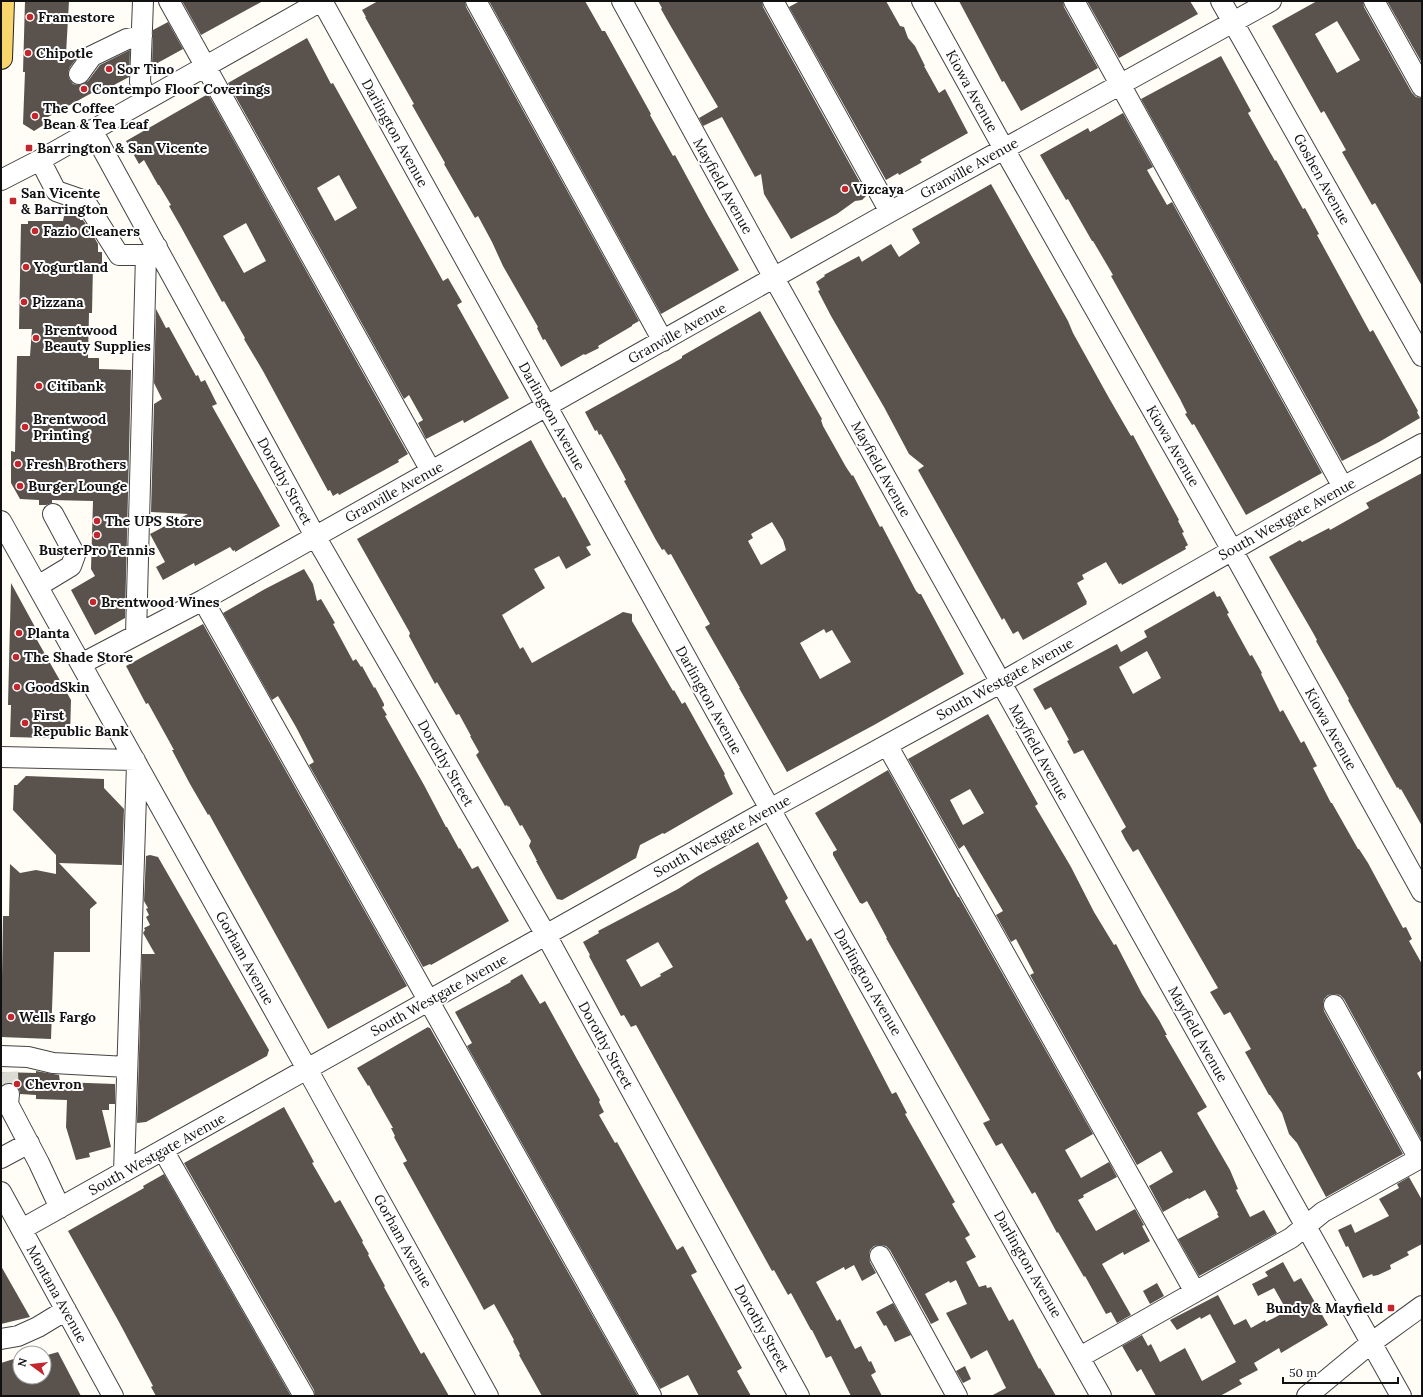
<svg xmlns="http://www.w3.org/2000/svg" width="1423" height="1397" viewBox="0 0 1423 1397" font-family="Lora,serif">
	<rect width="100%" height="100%" fill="#fffdf5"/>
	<path fill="#5a524d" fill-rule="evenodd" d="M 25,1 L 69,1 L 66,54 L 86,46 L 70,67 L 68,72 L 69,79 L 73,84 L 78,85 L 84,84 L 88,81 L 100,65 L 130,50 L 129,77 L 101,92 L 99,89 L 48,117 L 50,121 L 34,131 L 23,124 L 25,72 L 23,72 Z
		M 182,1 L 263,1 L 201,35 Z
		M 378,1 L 465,1 L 466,7 L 639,321 L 632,325 L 632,326 L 598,346 L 599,348 L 585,355 L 584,354 L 561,367 L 545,339 L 543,340 L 537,328 L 538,327 L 503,266 L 492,242 L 478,216 L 475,218 L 444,164 L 445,163 L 412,105 L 414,104 L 365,17 L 366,17 L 362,10 Z
		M 489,1 L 585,1 L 602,31 L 605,31 L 651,114 L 650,115 L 673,156 L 675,155 L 707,214 L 739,270 L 661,314 Z
		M 658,1 L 762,1 L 763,7 L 867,195 L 862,200 L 855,201 L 837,214 L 791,239 L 764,194 L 761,174 L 755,177 L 722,117 L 703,126 L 699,118 L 718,107 L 670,25 L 661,9 L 662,8 Z
		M 800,1 L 886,1 L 900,26 L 904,27 L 908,38 L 915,46 L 925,66 L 924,66 L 939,93 L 945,89 L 968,133 L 920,160 L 922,162 L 919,164 L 899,175 L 898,173 L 886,180 L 789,7 Z
		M 959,1 L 1063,1 L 1064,7 L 1098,68 L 1021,111 L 1004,81 L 1002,82 Z
		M 1087,1 L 1190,1 L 1198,14 L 1119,58 Z
		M 1317,1 L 1363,1 L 1364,7 L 1412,93 L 1416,97 L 1422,98 L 1422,286 L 1375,203 L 1372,205 L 1342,152 L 1346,150 L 1324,111 L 1321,113 L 1272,26 ZM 1337,21 L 1360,60 L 1337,73 L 1315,34 Z
		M 1387,1 L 1422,1 L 1422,63 Z
		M 168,22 L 183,49 L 152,66 L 153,30 Z
		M 307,38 L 331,84 L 333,83 L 443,281 L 448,278 L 462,302 L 457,305 L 509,398 L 464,423 L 463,420 L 426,439 L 418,423 L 423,420 L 409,395 L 404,399 L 228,83 ZM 339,175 L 357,208 L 335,221 L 317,188 Z
		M 1221,56 L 1251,111 L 1248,113 L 1275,161 L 1276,160 L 1303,209 L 1305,208 L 1319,234 L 1317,235 L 1370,332 L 1373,330 L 1418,411 L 1417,412 L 1420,418 L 1379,442 L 1342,461 L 1141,99 Z
		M 208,94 L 408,454 L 398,460 L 399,462 L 339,495 L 338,493 L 333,496 L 330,490 L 328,491 L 263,371 L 244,339 L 245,338 L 224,301 L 222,302 L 181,227 L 169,206 L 171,205 L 159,185 L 158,185 L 144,160 L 139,164 L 126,141 ZM 246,223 L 266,261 L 244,273 L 223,236 Z
		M 1123,113 L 1153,167 L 1147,170 L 1167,205 L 1172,202 L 1322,473 L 1246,515 L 1194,424 L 1192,425 L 1185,414 L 1187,413 L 1180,399 L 1111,276 L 1113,275 L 1093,241 L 1092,241 L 1068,199 L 1066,200 L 1040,155 L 1088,128 L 1090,132 Z
		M 991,184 L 1068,321 L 1073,333 L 1109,398 L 1131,436 L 1133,435 L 1155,476 L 1179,520 L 1178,521 L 1184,532 L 1182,533 L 1188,545 L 1185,547 L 1186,549 L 1122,585 L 1121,583 L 1119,584 L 1106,562 L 1082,575 L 1084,579 L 1077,583 L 1087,602 L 1086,603 L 1087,604 L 1023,640 L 1018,631 L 1013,634 L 1004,618 L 1002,620 L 918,470 L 924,466 L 909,454 L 884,407 L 831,316 L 818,291 L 820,290 L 816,282 L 825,276 L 824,275 L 859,256 L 862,262 L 863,261 L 891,244 L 899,257 L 920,243 L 912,229 Z
		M 64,216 L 80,216 L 80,220 L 83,220 L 90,230 L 90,237 L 94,237 L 98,244 L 98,252 L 102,252 L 102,264 L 93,264 L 92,313 L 89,313 L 88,358 L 99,358 L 99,369 L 131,370 L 125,618 L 95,635 L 71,590 L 95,576 L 91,569 L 93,501 L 52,500 L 52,503 L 46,505 L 39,505 L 39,500 L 20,499 L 11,483 L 11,451 L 15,452 L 17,356 L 30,356 L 32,329 L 19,329 L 21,224 L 28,224 L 28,221 L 63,221 Z
		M 156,309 L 166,328 L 169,327 L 196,376 L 198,375 L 201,382 L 205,380 L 217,404 L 212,406 L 280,526 L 235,552 L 235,550 L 233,551 L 230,547 L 195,566 L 194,563 L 163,580 L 156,567 L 165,562 L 150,534 L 188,514 L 151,512 L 154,404 L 162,399 L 154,383 Z
		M 760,311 L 822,419 L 821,420 L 823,426 L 846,467 L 852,476 L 853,475 L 880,527 L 882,526 L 916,591 L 919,594 L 921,594 L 964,674 L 874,725 L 787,772 L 739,688 L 740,688 L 705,627 L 710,624 L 671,554 L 668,555 L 664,549 L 662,550 L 656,540 L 624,481 L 626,480 L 623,474 L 601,434 L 599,435 L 597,430 L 595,431 L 585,412 L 682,358 L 682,356 ZM 772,522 L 783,540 L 786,550 L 761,565 L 748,541 L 753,538 L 751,534 ZM 824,629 L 826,633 L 832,630 L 851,662 L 820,679 L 800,643 Z
		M 531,440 L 545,466 L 563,498 L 565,497 L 591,545 L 586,547 L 591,555 L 566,569 L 559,556 L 534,569 L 545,588 L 502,615 L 520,649 L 523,647 L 532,663 L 623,612 L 632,614 L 632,621 L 673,691 L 674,690 L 682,704 L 685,702 L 725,774 L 724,775 L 733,794 L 664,834 L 663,833 L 640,845 L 636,858 L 562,900 L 557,899 L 536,861 L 537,861 L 529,846 L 531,841 L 522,825 L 520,826 L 509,806 L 508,807 L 507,805 L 505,806 L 488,776 L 476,755 L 479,752 L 470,736 L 471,736 L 459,714 L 456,715 L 437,682 L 435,684 L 409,636 L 410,633 L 357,539 Z
		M 1422,473 L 1422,826 L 1401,789 L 1400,790 L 1398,787 L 1397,788 L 1348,700 L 1349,699 L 1316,641 L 1317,640 L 1312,631 L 1269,557 L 1300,540 L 1302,542 L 1329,528 L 1330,530 L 1369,508 L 1366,503 Z
		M 304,569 L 313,584 L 317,601 L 321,599 L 335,623 L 333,624 L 353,661 L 356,659 L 361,667 L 362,666 L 374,688 L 375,687 L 384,704 L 384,706 L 382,707 L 387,715 L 385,716 L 424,785 L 446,827 L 447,827 L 459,849 L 460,848 L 472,869 L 478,866 L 509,921 L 431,965 L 430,964 L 423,967 L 309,765 L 314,762 L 296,727 L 278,696 L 272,700 L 223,613 L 265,589 Z
		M 11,583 L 41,638 L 37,640 L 71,700 L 70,735 L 50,735 L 50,738 L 10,737 L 11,705 L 8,705 Z
		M 1214,591 L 1217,597 L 1220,596 L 1229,613 L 1227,614 L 1250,656 L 1252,655 L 1262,673 L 1261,674 L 1280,712 L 1283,710 L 1301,743 L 1304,741 L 1317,766 L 1313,768 L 1331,803 L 1332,803 L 1358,849 L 1359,849 L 1368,863 L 1403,928 L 1406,927 L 1412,939 L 1409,941 L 1422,964 L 1422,1070 L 1417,1073 L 1422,1082 L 1422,1141 L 1344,999 L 1340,995 L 1334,994 L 1328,995 L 1324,999 L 1323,1005 L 1324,1011 L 1403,1154 L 1326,1197 L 1297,1143 L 1289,1134 L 1282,1113 L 1270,1095 L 1269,1095 L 1245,1052 L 1251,1049 L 1230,1012 L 1224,1015 L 1210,992 L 1218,988 L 1138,849 L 1133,852 L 1125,839 L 1121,831 L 1126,827 L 1083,750 L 1074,754 L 1067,741 L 1069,740 L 1051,707 L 1045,710 L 1033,689 L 1117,644 L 1121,652 L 1147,637 L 1144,631 ZM 1147,651 L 1161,678 L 1133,694 L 1119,667 Z
		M 203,624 L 407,986 L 328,1029 L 209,814 L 208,815 L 190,784 L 172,750 L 174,750 L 148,703 L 146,704 L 126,666 Z
		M 988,714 L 1038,804 L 1035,806 L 1071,867 L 1094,912 L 1114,945 L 1116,944 L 1142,994 L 1159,1020 L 1167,1035 L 1165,1035 L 1207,1107 L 1197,1113 L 1230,1170 L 1238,1189 L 1236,1190 L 1250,1217 L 1264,1210 L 1277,1233 L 1199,1276 L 1178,1239 L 1219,1217 L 1217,1214 L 1218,1213 L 1205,1190 L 1189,1199 L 1188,1198 L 1163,1212 L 1149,1186 L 1173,1172 L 1161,1151 L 1137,1165 L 1030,975 L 1034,973 L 1016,939 L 1011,942 L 996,915 L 1003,911 L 964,845 L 959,849 L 908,759 ZM 970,789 L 984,813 L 963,825 L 950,800 Z
		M 888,770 L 958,897 L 959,897 L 1093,1134 L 1065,1150 L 1081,1178 L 1109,1162 L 1117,1177 L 1083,1195 L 1084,1197 L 1078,1200 L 1096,1231 L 1135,1209 L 1144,1225 L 1142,1226 L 1150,1241 L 1124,1255 L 1123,1252 L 1102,1264 L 1131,1315 L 1117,1323 L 1111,1312 L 1106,1314 L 1085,1276 L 1084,1277 L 1058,1232 L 1057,1233 L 1035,1192 L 1032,1194 L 1002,1143 L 996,1146 L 983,1123 L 990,1120 L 886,938 L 887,938 L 867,901 L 862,904 L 861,903 L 860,903 L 833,855 L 833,852 L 837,850 L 815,813 Z
		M 26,776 L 104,779 L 104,788 L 124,809 L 122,865 L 59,863 L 97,903 L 90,909 L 90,952 L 54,952 L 51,1039 L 1,1037 L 3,916 L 9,916 L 10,864 L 20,873 L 36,870 L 56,874 L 56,855 L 13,810 L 14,785 L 17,785 Z
		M 758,842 L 788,898 L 785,901 L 807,941 L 811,938 L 892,1094 L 896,1092 L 907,1113 L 905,1114 L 955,1202 L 952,1204 L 970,1235 L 965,1238 L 976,1257 L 966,1262 L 979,1287 L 986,1285 L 987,1288 L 991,1287 L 1009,1321 L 1013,1319 L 1039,1369 L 1040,1368 L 1056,1396 L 991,1396 L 1006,1388 L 987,1350 L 971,1359 L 946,1313 L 967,1304 L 956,1280 L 950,1283 L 949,1281 L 925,1294 L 939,1320 L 931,1324 L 890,1250 L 886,1246 L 880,1245 L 874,1246 L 870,1250 L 869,1255 L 870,1262 L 876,1273 L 862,1281 L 854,1265 L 845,1270 L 844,1267 L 816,1282 L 837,1321 L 840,1319 L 855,1349 L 861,1346 L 869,1362 L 871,1361 L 876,1372 L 871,1375 L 882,1396 L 851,1396 L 831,1356 L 826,1358 L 812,1330 L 811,1330 L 791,1293 L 788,1295 L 774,1270 L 772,1271 L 636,1025 L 631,1027 L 624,1015 L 621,1016 L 589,956 L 590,955 L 583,942 L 599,933 L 598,931 L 678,889 L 698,876 ZM 658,942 L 673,967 L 660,974 L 661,976 L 641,987 L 626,960 Z
		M 150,855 L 158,857 L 269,1050 L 267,1056 L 146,1122 L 137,1123 L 142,954 L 155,954 L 143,933 L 145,930 L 144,928 L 150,925 L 146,917 L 149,915 L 146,909 L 148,908 L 144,901 L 146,856 Z
		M 522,974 L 540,1004 L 545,1001 L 577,1059 L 600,1100 L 599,1102 L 604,1112 L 599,1115 L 615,1143 L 617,1142 L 677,1250 L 683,1246 L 697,1272 L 691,1275 L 742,1368 L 737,1371 L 751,1396 L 699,1396 L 688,1375 L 660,1389 L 467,1046 L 472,1043 L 455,1012 L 511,982 L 510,981 Z
		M 428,1027 L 429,1028 L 430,1028 L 638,1396 L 542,1396 L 519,1355 L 520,1354 L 513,1341 L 514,1340 L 494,1304 L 484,1310 L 476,1295 L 403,1163 L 407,1161 L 394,1137 L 395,1136 L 391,1128 L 393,1128 L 373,1093 L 369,1085 L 368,1086 L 357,1068 Z
		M 36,1071 L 59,1075 L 60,1082 L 115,1084 L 115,1104 L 109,1104 L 109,1110 L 102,1110 L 111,1147 L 89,1153 L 90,1157 L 76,1160 L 66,1127 L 67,1100 L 36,1099 L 36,1095 L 20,1094 L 19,1089 L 16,1085 L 11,1083 L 5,1083 L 1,1086 L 1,1072 L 36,1073 Z
		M 284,1107 L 314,1162 L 312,1163 L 335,1203 L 340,1200 L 363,1241 L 362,1242 L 369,1254 L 368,1255 L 385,1286 L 384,1287 L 421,1354 L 424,1352 L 449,1396 L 315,1396 L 314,1390 L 184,1163 Z
		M 164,1174 L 291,1396 L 156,1396 L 151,1387 L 153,1386 L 119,1322 L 68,1231 L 144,1188 L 143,1186 Z
		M 1409,1177 L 1422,1200 L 1422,1244 L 1407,1252 L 1409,1255 L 1390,1265 L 1391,1269 L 1378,1275 L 1373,1276 L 1372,1274 L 1363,1278 L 1348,1246 L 1346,1247 L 1338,1230 L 1351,1224 L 1355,1233 L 1389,1216 L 1379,1199 L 1399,1188 L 1397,1184 Z
		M 1283,1262 L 1294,1282 L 1301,1278 L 1328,1325 L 1281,1353 L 1279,1348 L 1254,1363 L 1258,1370 L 1239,1380 L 1242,1384 L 1220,1396 L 1156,1396 L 1141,1369 L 1137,1372 L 1122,1346 L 1142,1335 L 1148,1346 L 1151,1344 L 1160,1362 L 1185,1348 L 1202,1381 L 1236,1362 L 1210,1314 L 1201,1319 L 1200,1317 L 1177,1330 L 1170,1320 L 1218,1295 L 1234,1325 L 1246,1319 L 1251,1328 L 1265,1320 L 1266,1322 L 1287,1311 L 1274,1288 L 1258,1296 L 1252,1284 L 1268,1276 L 1265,1272 Z
		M 1,1266 L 30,1317 L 1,1324 Z
		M 1157,1283 L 1164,1296 L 1150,1304 L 1143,1291 Z
		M 893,1303 L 911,1335 L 895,1342 L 886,1325 L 884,1326 L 876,1312 Z
		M 58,1352 L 81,1396 L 1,1396 L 1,1363 L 20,1357 L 20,1377 L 44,1377 L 44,1356 Z
		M 965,1366 L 971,1379 L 963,1383 L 956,1371 Z"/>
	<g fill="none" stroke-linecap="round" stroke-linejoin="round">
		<path stroke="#dbdad3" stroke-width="20" stroke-dasharray="20 10" stroke-linecap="butt" d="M 8,1072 L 9,1094"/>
		<defs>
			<path id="minor" d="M 143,1 L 140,82 L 145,100
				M 169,1 L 431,471
				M 322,1 L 770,809 L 1101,1396
				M 476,1 L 663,341
				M 622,1 L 774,278 L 1401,1396
				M 773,1 L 890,212
				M 922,1 L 1004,149 L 1232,550 L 1422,892
				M 1074,1 L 1343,487
				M 1221,1 L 1422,356
				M 1374,1 L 1422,87
				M 79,74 L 92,56 L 127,39 L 142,36
				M 92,130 L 315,536 L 546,935 L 799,1396
				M 40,160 L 56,191 L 85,201 L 119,255 L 146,255
				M 1,180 L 40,160 L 321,1
				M 1,521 L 307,1069 L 488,1396
				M 38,586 L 71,566 L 75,555 L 53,514
				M 203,600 L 651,1396
				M 136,635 L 146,255 L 157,247
				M 81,664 L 203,600 L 890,212 L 1271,1
				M 887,745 L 1195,1292 L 1291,1238 L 1323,1212 L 1422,1157
				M 1,757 L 135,760
				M 1334,1005 L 1419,1159
				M 1,1056 L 28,1057 L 53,1063 L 127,1067
				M 9,1094 L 8,1104 L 39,1163 L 60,1208
				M 163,1150 L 304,1396
				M 1,1158 L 29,1143
				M 124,1172 L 137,764
				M 1,1192 L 113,1396
				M 22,1229 L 770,809 L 1000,683 L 1343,487 L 1422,444
				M 880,1256 L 957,1396
				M 1,1339 L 18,1336 L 38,1327 L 66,1310
				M 1080,1357 L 1195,1292
				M 1307,1396 L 1371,1343 L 1422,1306"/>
			<path id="major" d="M 1,58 L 3,1"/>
		</defs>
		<use href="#minor" stroke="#444" stroke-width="22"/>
		<use href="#major" stroke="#222" stroke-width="24"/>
		<use href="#minor" stroke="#fff" stroke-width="20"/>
		<use href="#major" stroke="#f9d66b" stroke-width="22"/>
	</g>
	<g fill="#c4262e" stroke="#fff" stroke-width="1.5">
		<circle cx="30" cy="17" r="4"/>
		<circle cx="28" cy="53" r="4"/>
		<circle cx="109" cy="69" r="4"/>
		<circle cx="84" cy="89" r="4"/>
		<circle cx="35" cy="116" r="4"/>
		<rect x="25" y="144" width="8" height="8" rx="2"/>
		<circle cx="845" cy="189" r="4"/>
		<rect x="9" y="197" width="8" height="8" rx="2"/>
		<circle cx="35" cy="231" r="4"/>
		<circle cx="26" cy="267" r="4"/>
		<circle cx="24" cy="302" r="4"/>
		<circle cx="36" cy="338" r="4"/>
		<circle cx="39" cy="386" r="4"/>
		<circle cx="25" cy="427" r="4"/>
		<circle cx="18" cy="464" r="4"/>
		<circle cx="20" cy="486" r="4"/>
		<circle cx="97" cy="521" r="4"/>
		<circle cx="97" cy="535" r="4"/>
		<circle cx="93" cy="602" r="4"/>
		<circle cx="19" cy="633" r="4"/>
		<circle cx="16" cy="657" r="4"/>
		<circle cx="17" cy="687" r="4"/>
		<circle cx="25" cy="723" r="4"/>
		<circle cx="11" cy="1017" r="4"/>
		<circle cx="17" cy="1084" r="4"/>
		<rect x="1387" y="1304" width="8" height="8" rx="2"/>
	</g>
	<g text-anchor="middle" stroke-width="4" stroke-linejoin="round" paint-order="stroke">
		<g font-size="14" font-weight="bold" fill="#111" stroke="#fff" text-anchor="start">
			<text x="38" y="22">Framestore</text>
			<text x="36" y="58">Chipotle</text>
			<text x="117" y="74">Sor Tino</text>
			<text x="92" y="94">Contempo Floor Coverings</text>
			<text x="43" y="113">The Coffee<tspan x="43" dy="16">Bean &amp; Tea Leaf</tspan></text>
			<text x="37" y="153">Barrington &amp; San Vicente</text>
			<text x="853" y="194">Vizcaya</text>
			<text x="21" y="198">San Vicente<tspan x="21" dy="16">&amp; Barrington</tspan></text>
			<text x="43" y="236">Fazio Cleaners</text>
			<text x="34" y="272">Yogurtland</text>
			<text x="32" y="307">Pizzana</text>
			<text x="44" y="335">Brentwood<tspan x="44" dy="16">Beauty Supplies</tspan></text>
			<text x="47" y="391">Citibank</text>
			<text x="33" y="424">Brentwood<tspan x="33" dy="16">Printing</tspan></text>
			<text x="26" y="469">Fresh Brothers</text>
			<text x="28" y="491">Burger Lounge</text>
			<text x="105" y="526">The UPS Store</text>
			<text x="97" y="555" text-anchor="middle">BusterPro Tennis</text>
			<text x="101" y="607">Brentwood Wines</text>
			<text x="27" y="638">Planta</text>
			<text x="24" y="662">The Shade Store</text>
			<text x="25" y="692">GoodSkin</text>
			<text x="33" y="720">First<tspan x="33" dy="16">Republic Bank</tspan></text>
			<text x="19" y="1022">Wells Fargo</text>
			<text x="25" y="1089">Chevron</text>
			<text x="1383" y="1313" text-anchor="end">Bundy &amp; Mayfield</text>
		</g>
		<g font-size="14" fill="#111" stroke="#fff">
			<text transform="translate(972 91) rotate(61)" y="5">Kiowa Avenue</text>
			<text transform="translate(395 133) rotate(61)" y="5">Darlington Avenue</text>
			<text transform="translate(969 168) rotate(-29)" y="5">Granville Avenue</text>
			<text transform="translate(1322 179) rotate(61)" y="5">Goshen Avenue</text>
			<text transform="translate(723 186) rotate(61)" y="5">Mayfield Avenue</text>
			<text transform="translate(677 333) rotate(-29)" y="5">Granville Avenue</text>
			<text transform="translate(552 416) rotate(61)" y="5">Darlington Avenue</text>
			<text transform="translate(1173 446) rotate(60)" y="5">Kiowa Avenue</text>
			<text transform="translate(881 469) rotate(61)" y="5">Mayfield Avenue</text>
			<text transform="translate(285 481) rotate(61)" y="5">Dorothy Street</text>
			<text transform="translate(394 492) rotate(-29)" y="5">Granville Avenue</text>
			<text transform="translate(1287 519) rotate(-29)" y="5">South Westgate Avenue</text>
			<text transform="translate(1005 679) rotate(-29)" y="5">South Westgate Avenue</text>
			<text transform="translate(709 700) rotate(61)" y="5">Darlington Avenue</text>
			<text transform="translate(1331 729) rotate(61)" y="5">Kiowa Avenue</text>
			<text transform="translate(1039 752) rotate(61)" y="5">Mayfield Avenue</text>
			<text transform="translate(446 763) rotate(60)" y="5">Dorothy Street</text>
			<text transform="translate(722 836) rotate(-29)" y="5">South Westgate Avenue</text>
			<text transform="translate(245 958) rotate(61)" y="5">Gorham Avenue</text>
			<text transform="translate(868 982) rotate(60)" y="5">Darlington Avenue</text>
			<text transform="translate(439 995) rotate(-29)" y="5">South Westgate Avenue</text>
			<text transform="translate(1198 1034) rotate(61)" y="5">Mayfield Avenue</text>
			<text transform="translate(606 1045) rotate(61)" y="5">Dorothy Street</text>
			<text transform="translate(157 1154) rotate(-29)" y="5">South Westgate Avenue</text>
			<text transform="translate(403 1241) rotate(61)" y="5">Gorham Avenue</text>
			<text transform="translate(1028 1264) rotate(60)" y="5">Darlington Avenue</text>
			<text transform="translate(57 1294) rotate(61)" y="5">Montana Avenue</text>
			<text transform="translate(762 1328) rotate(61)" y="5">Dorothy Street</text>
		</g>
	</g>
	<rect width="1423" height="1397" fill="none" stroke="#111111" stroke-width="4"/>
	<g transform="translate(32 1365) rotate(285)"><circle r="19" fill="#ffffff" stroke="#a0a0a0"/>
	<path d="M0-3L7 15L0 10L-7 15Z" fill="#c4262e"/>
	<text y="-6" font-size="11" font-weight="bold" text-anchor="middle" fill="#111111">N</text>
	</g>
	<path d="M1283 1377v6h115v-6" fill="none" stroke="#111111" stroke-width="2"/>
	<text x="1289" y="1377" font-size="12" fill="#111111" stroke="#ffffff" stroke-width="3" paint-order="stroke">50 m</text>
</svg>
